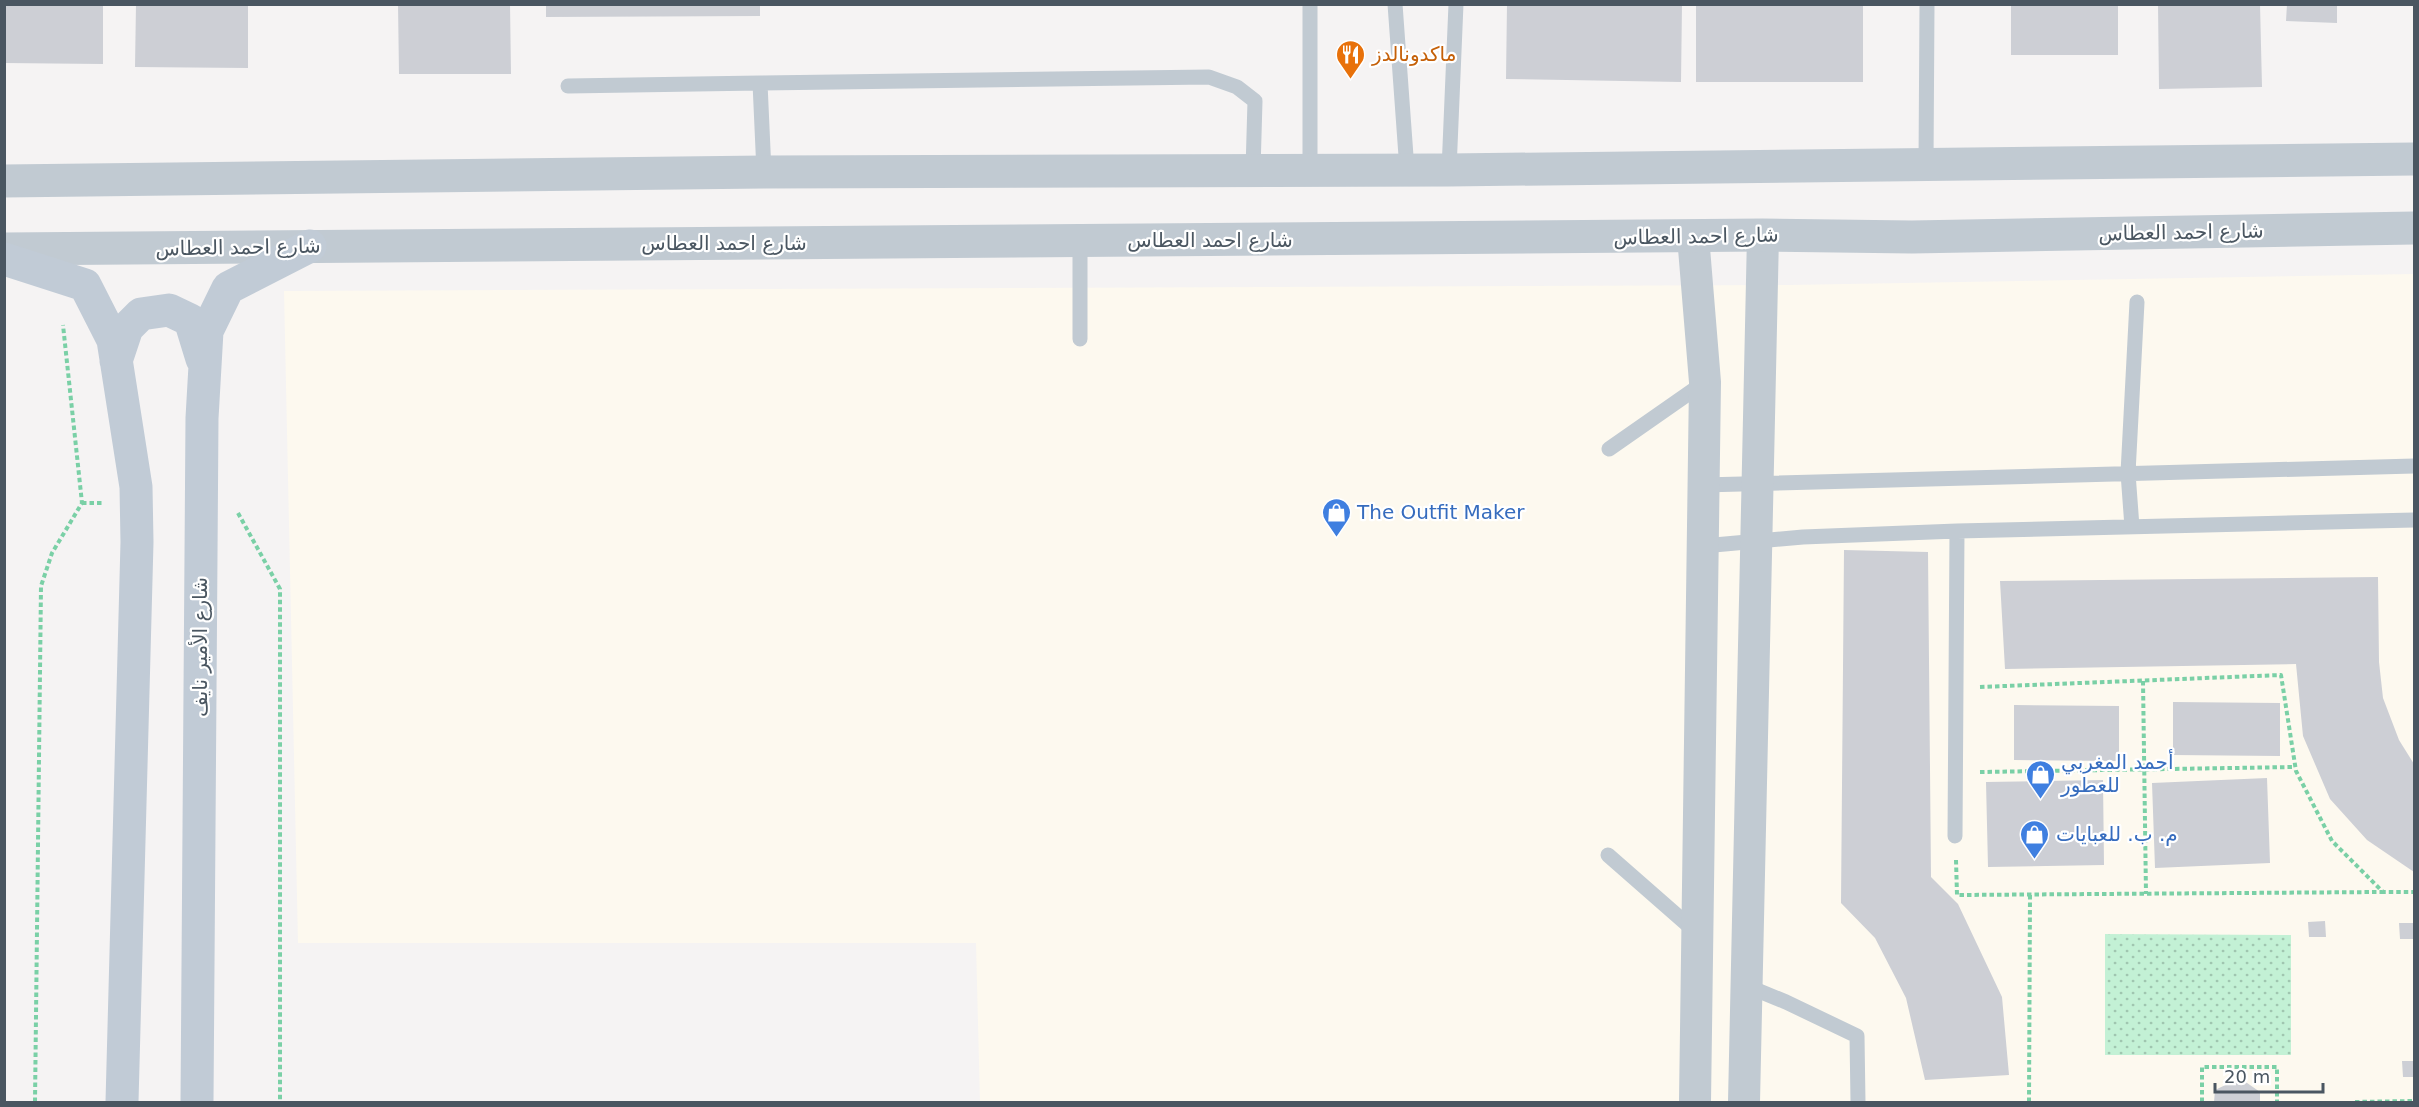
<svg xmlns="http://www.w3.org/2000/svg" width="2419" height="1107" viewBox="0 0 2419 1107" font-family="'DejaVu Sans','Noto Naskh Arabic',sans-serif">
	<defs>
		<pattern id="park-dots" width="8" height="8" patternUnits="userSpaceOnUse" patternTransform="scale(1.5)"><rect width="8" height="8" fill="#c3f1d5"/><path d="M2 2h.1M6 6h.1" fill="none" stroke="#a0c6b0" stroke-width="1.8" stroke-linecap="round"/></pattern>
	</defs>
	<rect width="100%" height="100%" fill="#f5f3f3"/>
	<path fill="#fdf9ef" d="M 2414,274 L 2414,1102 L 980,1102 L 976,943 L 298,943 L 284,291 L 1789,285 Z"/>
	<path fill="url(#park-dots)" d="M 2105,934 L 2291,935 L 2291,1055 L 2105,1055 Z"/>
	<path fill="#cdcfd5" d="M 4,4 L 103,4 L 103,64 L 4,63 Z
		M 136,4 L 248,4 L 248,68 L 135,67 Z
		M 398,4 L 510,4 L 511,74 L 399,74 Z
		M 546,4 L 760,4 L 760,16 L 546,17 Z
		M 1507,4 L 1682,4 L 1681,82 L 1506,79 Z
		M 1696,4 L 1863,4 L 1863,82 L 1696,82 Z
		M 2011,4 L 2118,4 L 2118,55 L 2011,55 Z
		M 2158,4 L 2260,4 L 2262,87 L 2159,89 Z
		M 2287,4 L 2337,4 L 2337,23 L 2286,21 Z
		M 1844,550 L 1928,552 L 1931,877 L 1958,904 L 2002,997 L 2009,1075 L 1925,1080 L 1906,998 L 1875,938 L 1841,903 Z
		M 2378,577 L 2379,662 L 2383,698 L 2399,740 L 2414,764 L 2414,872 L 2367,840 L 2330,799 L 2303,736 L 2296,664 L 2005,669 L 2000,581 Z
		M 2173,702 L 2280,703 L 2280,756 L 2173,755 Z
		M 2014,705 L 2119,706 L 2119,761 L 2014,760 Z
		M 2267,778 L 2270,863 L 2155,868 L 2152,783 Z
		M 2103,780 L 2104,865 L 1988,867 L 1986,782 Z
		M 2325,921 L 2326,937 L 2309,937 L 2308,922 Z
		M 2399,923 L 2414,923 L 2414,939 L 2400,939 Z
		M 2402,1061 L 2414,1061 L 2414,1077 L 2403,1077 Z
		M 2240,1078 L 2260,1092 L 2260,1102 L 2214,1102 L 2215,1090 Z"/>
	<g fill="none" stroke-linecap="round" stroke-linejoin="round">
		<path stroke="#7ad0a6" stroke-width="4" stroke-dasharray="4.5 3" stroke-linecap="butt" d="M 82,503 L 102,503
			M 238,513 L 280,589 L 280,1102
			M 2143,681 L 2146,894
			M 1980,687 L 2281,675 L 2296,771 L 2332,841 L 2383,892 L 2414,892
			M 1980,772 L 2295,767
			M 1956,860 L 1957,895 L 2382,892
			M 35,1102 L 41,586 L 52,553 L 82,503 L 63,325
			M 2029,1102 L 2030,895
			M 2202,1102 L 2202,1067 L 2277,1067 L 2277,1102
			M 2355,1102 L 2414,1101"/>
		<path stroke="#c1cad2" stroke-width="15" d="M 1395,4 L 1407,170
			M 760,83 L 1209,77 L 1237,87 L 1255,101 L 1253,170
			M 568,86 L 760,83 L 764,172
			M 1926,164 L 1927,4
			M 1310,169 L 1310,4
			M 1449,170 L 1456,4
			M 1080,339 L 1080,241
			M 1609,449 L 1705,382
			M 1703,485 L 2414,466
			M 2132,527 L 2128,473 L 2137,302
			M 1703,546 L 1803,537 L 1957,531 L 2414,520
			M 1955,836 L 1957,531
			M 1608,855 L 1697,933
			M 1747,986 L 1786,1002 L 1857,1036 L 1858,1102"/>
		<path stroke="#c1cad2" stroke-width="32" d="M 1693,236 L 1705,382 L 1695,1102
			M 1744,1102 L 1763,235"/>
		<path stroke="#c1cad2" stroke-width="33" d="M 4,181 L 764,172 L 1449,170 L 2414,159
			M 4,249 L 1763,235 L 1912,237 L 2414,228"/>
		<path stroke="#c1cbd6" stroke-width="33" d="M 4,259 L 85,285 L 113,340 L 136,487 L 137,542 L 122,1102
			M 116,361 L 127,328 L 141,314 L 169,310 L 190,320 L 202,359
			M 197,1102 L 202,418 L 207,331 L 228,288 L 310,246"/>
	</g>
	<defs>
		<symbol id="restaurant-pin" viewBox="-11 -11 22 30"><path d="M0 17L-7.5 6A9.5 9.5 0 1 1 7.5 6Z" fill="#e8710a" stroke="#fff"/><path d="M-5-6h1v4h1v-4h1v4h1v-4h1v5L-1.5 .5V6h-2V.5L-5-1ZM5-6V6H3V1.5H1.5Q1.5-4 5-6Z" fill="#fff"/></symbol>
		<symbol id="shop-pin" viewBox="-11 -11 22 30"><path d="M0 17L-7.5 6A9.5 9.5 0 1 1 7.5 6Z" fill="#3f7fe0" stroke="#fff"/><path d="M-5-2.5h2.3a2.7 3.5 0 0 1 5.4 0H5L5.5 6h-11ZM-1.5-2.5h3a1.5 2.3 0 0 0-3 0Z" fill="#fff"/></symbol>
	</defs>
	<g fill-rule="evenodd">
		<use href="#restaurant-pin" x="1334" y="38" width="33" height="45"/>
		<use href="#shop-pin" x="1320" y="496" width="33" height="45"/>
		<use href="#shop-pin" x="2024" y="758" width="33" height="45"/>
		<use href="#shop-pin" x="2018" y="818" width="33" height="45"/>
	</g>
	<g text-anchor="middle" stroke-width="4.5" stroke-linejoin="round" paint-order="stroke">
		<g font-size="20" fill="#c56008" stroke="#fff" text-anchor="start">
			<text x="1372" y="61">ماكدونالدز</text>
		</g>
		<g font-size="20" fill="#4a5661" stroke="#fff">
			<text transform="translate(2181 232) rotate(-1)" y="7">شارع احمد العطاس</text>
			<text transform="translate(1696 236) rotate(-1)" y="7">شارع احمد العطاس</text>
			<text x="1210" y="247">شارع احمد العطاس</text>
			<text x="724" y="250">شارع احمد العطاس</text>
			<text transform="translate(238 247) rotate(-1)" y="7">شارع احمد العطاس</text>
			<text transform="translate(200 647) rotate(-90)" y="7">شارع الأمير نايف</text>
		</g>
		<g font-size="20" fill="#366cbe" stroke="#fff" text-anchor="start">
			<text x="1357" y="519">The Outfit Maker</text>
			<text x="2061" y="769">أحمد المغربي<tspan x="2061" dy="23">للعطور</tspan></text>
			<text x="2056" y="841">م. ب. للعبايات</text>
		</g>
	</g>
	<rect width="2419" height="1107" fill="none" stroke="#4a5661" stroke-width="12"/>
	<path d="M2215 1083v9h108v-9" fill="none" stroke="#4a5661" stroke-width="3"/>
	<text x="2224" y="1083" font-size="18" fill="#4a5661" stroke="#ffffff" stroke-width="4.5" paint-order="stroke">20 m</text>
</svg>
